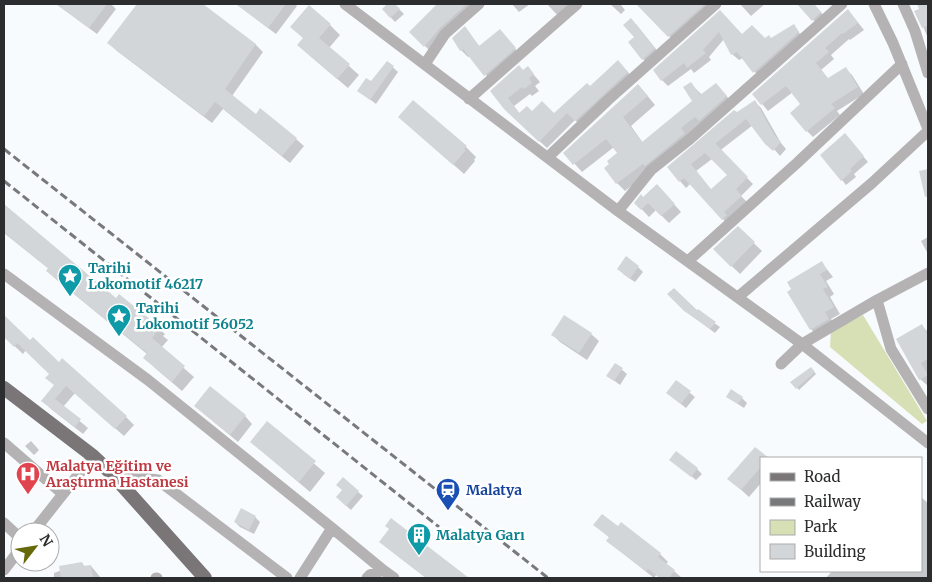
<svg xmlns="http://www.w3.org/2000/svg" width="932" height="582" viewBox="0 0 932 582" font-family="Merriweather,serif">
	<rect width="100%" height="100%" fill="#f8fbfe"/>
	<path fill="#d6e0b4" d="M 863,315 L 927,421 L 922,424 L 830,347 L 831,331 Z"/>
	<path fill="#0003" fill-rule="evenodd" d="M 56,4 L 111,4 L 116,9 L 97,34 Z
		M 140,4 L 201,4 L 256,45 L 263,52 L 232,96 L 256,116 L 296,139 L 304,146 L 290,163 L 223,109 L 212,123 L 117,51 L 109,43 Z
		M 236,4 L 295,4 L 297,6 L 276,34 Z
		M 389,4 L 394,4 L 404,14 L 395,22 L 383,9 Z
		M 439,4 L 482,4 L 432,53 L 411,32 Z
		M 512,4 L 530,4 L 519,12 Z
		M 547,4 L 578,4 L 560,18 Z
		M 610,4 L 622,4 L 621,5 L 625,10 L 621,14 Z
		M 638,4 L 663,4 L 672,13 L 682,4 L 719,4 L 675,42 Z
		M 740,4 L 765,4 L 751,16 Z
		M 802,4 L 814,4 L 825,17 L 817,24 L 800,5 Z
		M 918,4 L 928,4 L 928,38 L 916,11 L 921,9 Z
		M 848,10 L 864,30 L 850,40 L 849,39 L 831,55 L 834,59 L 821,70 L 828,79 L 845,68 L 852,75 L 864,94 L 837,111 L 840,115 L 813,137 L 807,131 L 802,104 L 793,92 L 768,111 L 754,94 Z
		M 720,12 L 743,36 L 772,39 L 794,26 L 804,39 L 760,78 L 743,58 L 739,60 L 732,54 L 724,39 L 709,57 L 711,60 L 694,73 L 691,69 L 668,86 L 662,80 Z
		M 636,24 L 659,53 L 647,63 L 643,59 L 636,37 Z
		M 330,25 L 340,35 L 329,48 L 359,75 L 348,88 L 309,55 L 304,39 L 292,27 Z
		M 465,28 L 480,47 L 500,30 L 521,56 L 492,82 L 470,56 L 468,57 L 461,50 Z
		M 387,62 L 398,72 L 376,104 L 359,91 L 371,83 Z
		M 528,68 L 540,82 L 535,86 L 539,91 L 532,96 L 530,94 L 514,106 L 520,114 L 532,112 L 554,115 L 590,87 L 625,69 L 635,80 L 583,128 L 575,120 L 547,148 L 513,117 L 492,91 Z
		M 691,84 L 702,95 L 724,93 L 734,105 L 625,191 L 617,183 L 619,153 L 614,147 L 582,172 L 565,153 L 646,94 L 655,105 L 631,126 L 643,143 L 694,102 Z
		M 755,102 L 761,108 L 781,143 L 786,149 L 780,156 L 753,125 L 722,149 L 721,152 L 753,184 L 741,196 L 748,203 L 729,226 L 691,183 L 686,188 L 668,167 L 737,114 ZM 712,159 L 728,175 L 711,190 L 696,171 Z
		M 400,117 L 466,147 L 476,157 L 474,160 L 475,161 L 464,174 Z
		M 849,140 L 868,162 L 854,174 L 856,177 L 846,185 L 842,180 Z
		M 664,193 L 681,212 L 669,223 L 656,210 L 649,217 L 636,203 L 643,198 Z
		M 4,206 L 116,300 L 155,325 L 165,334 L 163,336 L 168,340 L 161,348 L 194,377 L 182,391 L 155,368 L 147,354 L 58,281 L 48,271 L 49,269 L 4,233 Z
		M 738,228 L 762,251 L 740,274 L 714,249 Z
		M 928,237 L 928,254 L 921,241 Z
		M 822,263 L 833,277 L 826,281 L 834,294 L 830,297 L 840,314 L 831,319 L 836,326 L 818,337 L 811,329 L 793,290 Z
		M 638,267 L 643,272 L 635,282 L 623,274 Z
		M 698,312 L 720,327 L 715,333 L 691,315 Z
		M 4,317 L 30,342 L 126,417 L 134,425 L 124,436 L 75,393 L 63,407 L 88,428 L 83,434 L 51,409 L 43,401 L 55,385 L 50,374 L 26,350 L 23,354 L 4,336 Z
		M 922,326 L 928,332 L 928,386 L 920,379 Z
		M 591,334 L 599,341 L 587,360 L 560,342 L 553,335 Z
		M 615,364 L 627,374 L 620,385 L 608,376 Z
		M 811,368 L 816,374 L 799,390 L 792,382 Z
		M 676,382 L 695,397 L 686,408 L 673,398 Z
		M 727,397 L 742,398 L 747,403 L 744,408 Z
		M 203,413 L 245,416 L 252,424 L 238,442 Z
		M 267,423 L 325,473 L 310,492 L 251,442 Z
		M 31,441 L 39,450 L 34,455 L 25,446 Z
		M 755,448 L 767,458 L 761,458 L 761,483 L 749,497 L 737,486 Z
		M 676,464 L 697,469 L 702,474 L 696,480 Z
		M 343,491 L 358,492 L 363,496 L 351,510 L 342,502 Z
		M 921,497 L 928,503 L 928,578 L 826,578 L 832,571 L 921,571 Z
		M 255,517 L 260,522 L 254,534 L 240,527 L 235,522 Z
		M 391,519 L 466,578 L 426,578 L 390,550 L 381,542 L 390,530 Z
		M 621,524 L 660,554 L 668,562 L 666,564 L 682,578 L 660,578 L 656,575 L 654,578 L 616,548 L 610,538 L 595,525 L 618,527 Z
		M 82,563 L 85,567 L 91,566 L 101,578 L 54,578 L 54,573 Z"/>
	<path fill="#d3d6d9" fill-rule="evenodd" d="M 57,4 L 107,4 L 89,28 Z
		M 137,4 L 203,4 L 256,44 L 225,89 L 256,114 L 260,108 L 297,138 L 282,156 L 215,102 L 204,116 L 107,43 Z
		M 236,4 L 286,4 L 268,28 Z
		M 387,4 L 395,4 L 400,9 L 390,18 L 382,9 Z
		M 437,4 L 467,4 L 440,28 L 424,47 L 409,32 Z
		M 636,4 L 705,4 L 668,37 Z
		M 797,4 L 814,4 L 821,12 L 812,21 Z
		M 917,4 L 928,4 L 928,30 L 927,26 L 922,28 L 914,11 L 919,9 Z
		M 309,5 L 331,24 L 319,38 L 350,64 L 337,79 L 297,45 L 303,38 L 290,27 Z
		M 848,9 L 858,23 L 843,34 L 842,33 L 825,48 L 829,52 L 816,63 L 828,78 L 846,67 L 858,87 L 831,104 L 835,108 L 806,132 L 790,113 L 800,104 L 786,86 L 761,105 L 752,94 Z
		M 720,10 L 742,34 L 752,25 L 765,38 L 769,35 L 771,38 L 794,24 L 799,32 L 753,73 L 737,52 L 731,55 L 719,32 L 703,50 L 706,53 L 687,68 L 684,63 L 661,81 L 653,70 Z
		M 631,18 L 655,48 L 642,60 L 628,42 L 634,37 L 623,25 Z
		M 465,26 L 479,46 L 500,29 L 516,48 L 484,76 L 463,49 L 460,51 L 452,38 Z
		M 618,60 L 628,72 L 575,121 L 567,113 L 539,142 L 504,109 L 490,91 L 519,65 L 523,70 L 528,66 L 534,74 L 529,78 L 532,83 L 524,89 L 522,87 L 508,98 L 519,113 L 527,106 L 532,111 L 542,101 L 554,113 L 587,83 L 590,86 Z
		M 387,61 L 394,66 L 370,100 L 357,91 L 366,78 L 371,81 Z
		M 691,82 L 700,95 L 716,83 L 727,96 L 699,121 L 695,117 L 681,128 L 685,133 L 645,166 L 643,164 L 616,184 L 604,168 L 609,164 L 607,161 L 617,153 L 606,139 L 573,165 L 563,153 L 638,84 L 648,96 L 623,117 L 642,142 L 692,101 L 683,87 Z
		M 413,100 L 467,146 L 464,149 L 466,150 L 453,165 L 398,117 Z
		M 755,100 L 775,136 L 781,142 L 773,151 L 765,144 L 746,119 L 716,143 L 716,144 L 748,177 L 736,189 L 742,196 L 724,212 L 727,215 L 722,220 L 684,178 L 679,182 L 667,167 L 734,110 L 737,112 ZM 705,153 L 727,175 L 711,189 L 691,164 Z
		M 845,133 L 864,156 L 850,169 L 852,171 L 841,181 L 820,155 Z
		M 928,169 L 928,196 L 925,197 L 919,171 Z
		M 657,184 L 675,204 L 661,216 L 648,203 L 641,210 L 634,203 L 641,194 L 643,197 Z
		M 4,204 L 116,298 L 119,294 L 156,324 L 154,326 L 159,329 L 152,338 L 185,366 L 172,382 L 143,358 L 147,353 L 46,271 L 48,268 L 4,232 Z
		M 738,226 L 755,242 L 731,267 L 713,249 Z
		M 626,256 L 639,266 L 630,279 L 617,269 Z
		M 822,261 L 827,270 L 820,274 L 828,287 L 823,289 L 834,307 L 825,312 L 829,319 L 810,330 L 787,292 L 791,289 L 787,282 Z
		M 674,288 L 697,310 L 698,309 L 716,322 L 710,329 L 684,311 L 667,294 Z
		M 4,315 L 30,340 L 33,337 L 59,362 L 62,358 L 127,416 L 115,429 L 66,386 L 55,399 L 81,419 L 75,427 L 41,401 L 54,385 L 45,378 L 49,374 L 17,343 L 14,347 L 4,337 Z
		M 564,315 L 592,333 L 579,353 L 551,335 Z
		M 922,324 L 928,335 L 928,359 L 921,363 L 928,375 L 919,380 L 896,339 Z
		M 615,363 L 623,368 L 614,381 L 606,376 Z
		M 811,367 L 815,372 L 796,389 L 790,382 Z
		M 676,380 L 691,391 L 681,404 L 666,393 Z
		M 210,386 L 246,415 L 230,435 L 194,406 Z
		M 731,389 L 743,397 L 738,404 L 726,397 Z
		M 267,421 L 316,461 L 299,482 L 250,442 Z
		M 755,447 L 769,458 L 761,458 L 761,467 L 741,490 L 727,479 Z
		M 676,451 L 698,468 L 691,477 L 669,460 Z
		M 343,477 L 359,491 L 346,506 L 336,497 L 342,490 L 336,485 Z
		M 241,508 L 256,516 L 249,530 L 234,522 Z
		M 602,514 L 618,526 L 621,522 L 661,553 L 658,557 L 675,570 L 669,578 L 661,578 L 648,569 L 646,571 L 606,541 L 609,537 L 593,525 Z
		M 391,518 L 469,578 L 426,578 L 379,542 L 389,529 L 385,526 Z
		M 82,562 L 83,566 L 91,565 L 93,578 L 61,578 L 59,566 Z"/>
	<g fill="none" stroke-linecap="round" stroke-linejoin="round">
		<path stroke="#b4b2b3" stroke-width="11" d="M 345,4 L 618,211 L 802,344 L 928,443
			M 874,4 L 893,43 L 928,129
			M 903,4 L 915,31 L 928,73
			M 425,64 L 445,34 L 479,4
			M 469,99 L 577,4
			M 548,157 L 608,100 L 716,4
			M 618,211 L 651,170 L 690,139 L 842,4
			M 688,261 L 797,163 L 902,64
			M 4,274 L 148,380 L 332,528 L 300,578
			M 738,297 L 872,183 L 928,131
			M 877,300 L 891,349 L 928,409
			M 781,364 L 802,344 L 877,300 L 928,273
			M 4,443 L 63,494
			M 112,474 L 158,480 L 287,578
			M 4,523 L 20,538
			M 332,528 L 383,570
			M 33,532 L 93,456
			M 4,570 L 20,549
			M 156,578 L 157,578
			M 367,578 L 370,575 L 383,570 L 394,578"/>
		<path stroke="#7a7677" stroke-width="14" d="M 4,388 L 93,456 L 112,474 L 205,578"/>
		<path stroke="#78797b" stroke-width="3" stroke-dasharray="8 4" stroke-linecap="butt" d="M 4,149 L 548,578
			M 4,181 L 439,527"/>
	</g>
	<defs>
		<symbol id="sight-pin" viewBox="-11 -11 22 30"><path d="M0 17L-7.5 6A9.5 9.5 0 1 1 7.5 6Z" fill="#0f9aa8" stroke="#fff"/><path d="M0-6L1.8-2.2L6-1.7L2.9 1.2L3.7 5.4L0 3.3L-3.7 5.4L-2.9 1.2L-6-1.7L-1.8-2.2Z" fill="#fff"/></symbol>
		<symbol id="hospital-pin" viewBox="-11 -11 22 30"><path d="M0 17L-7.5 6A9.5 9.5 0 1 1 7.5 6Z" fill="#e0444e" stroke="#fff"/><path d="M-5-5h3v3.5h4V-5h3V5h-3V1.5h-4V5h-3Z" fill="#fff"/></symbol>
		<symbol id="station-pin" viewBox="-11 -11 22 30"><path d="M0 17L-7.5 6A9.5 9.5 0 1 1 7.5 6Z" fill="#1a4fb4" stroke="#fff"/><path d="M-3-6H3Q5-6 5-4V2Q5 4 3 4L4.5 6H3L1.5 4h-3L-3 6H-4.5L-3 4Q-5 4-5 2V-4Q-5-6-3-6ZM-3.5-4v3h7v-3ZM-3.5 1v1.5H-2V1ZM2 1v1.5H3.5V1Z" fill="#fff"/></symbol>
		<symbol id="building-pin" viewBox="-11 -11 22 30"><path d="M0 17L-7.5 6A9.5 9.5 0 1 1 7.5 6Z" fill="#0f9aa8" stroke="#fff"/><path d="M-4-6H4V6H1V3H-1V6H-4ZM-2.5-4.3h1.7v1.8h-1.7ZM.8-4.3h1.7v1.8H.8ZM-2.5-1h1.7V.8h-1.7ZM.8-1h1.7V.8H.8Z" fill="#fff"/></symbol>
	</defs>
	<g fill-rule="evenodd">
		<use href="#sight-pin" x="56" y="262" width="28" height="38"/>
		<use href="#sight-pin" x="105" y="302" width="28" height="38"/>
		<use href="#hospital-pin" x="14" y="460" width="28" height="38"/>
		<use href="#station-pin" x="434" y="476" width="28" height="38"/>
		<use href="#building-pin" x="405" y="521" width="28" height="38"/>
	</g>
	<g text-anchor="middle" stroke-width="5" stroke-linejoin="round" paint-order="stroke">
		<g font-size="14" font-weight="bold" fill="#0d838f" stroke="#fff" text-anchor="start">
			<text x="88" y="273">Tarihi<tspan x="88" dy="16">Lokomotif 46217</tspan></text>
			<text x="136" y="313">Tarihi<tspan x="136" dy="16">Lokomotif 56052</tspan></text>
			<text x="436" y="540">Malatya Garı</text>
		</g>
		<g font-size="14" font-weight="bold" fill="#be3a42" stroke="#fff" text-anchor="start">
			<text x="46" y="471">Malatya Eğitim ve<tspan x="46" dy="16">Araştırma Hastanesi</tspan></text>
		</g>
		<g font-size="14" font-weight="bold" fill="#164399" stroke="#fff" text-anchor="start">
			<text x="466" y="495">Malatya</text>
		</g>
	</g>
	<rect width="932" height="582" fill="none" stroke="#2c2d2e" stroke-width="10"/>
	<rect x="760" y="457" width="162" height="115" fill="#ffffff" stroke="#ababab"/>
	<rect x="770" y="473" width="25" height="8" fill="#7a7677" stroke="#ababab"/>
	<text x="804" y="482" font-size="15" fill="#2c2d2e">Road</text>
	<rect x="770" y="498" width="25" height="8" fill="#78797b" stroke="#ababab"/>
	<text x="804" y="507" font-size="15" fill="#2c2d2e">Railway</text>
	<rect x="770" y="520" width="25" height="15" fill="#d6e0b4" stroke="#ababab"/>
	<text x="804" y="532" font-size="15" fill="#2c2d2e">Park</text>
	<rect x="770" y="544" width="25" height="15" fill="#d3d6d9" stroke="#ababab"/>
	<text x="804" y="557" font-size="15" fill="#2c2d2e">Building</text>
	<g transform="translate(35 547) rotate(59)"><circle r="24" fill="#ffffff" stroke="#ababab"/>
	<path d="M0-4L9 19L0 12L-9 19Z" fill="#65690a"/>
	<text y="-8" font-size="14" font-weight="bold" text-anchor="middle" fill="#2c2d2e">N</text>
	</g>
</svg>
